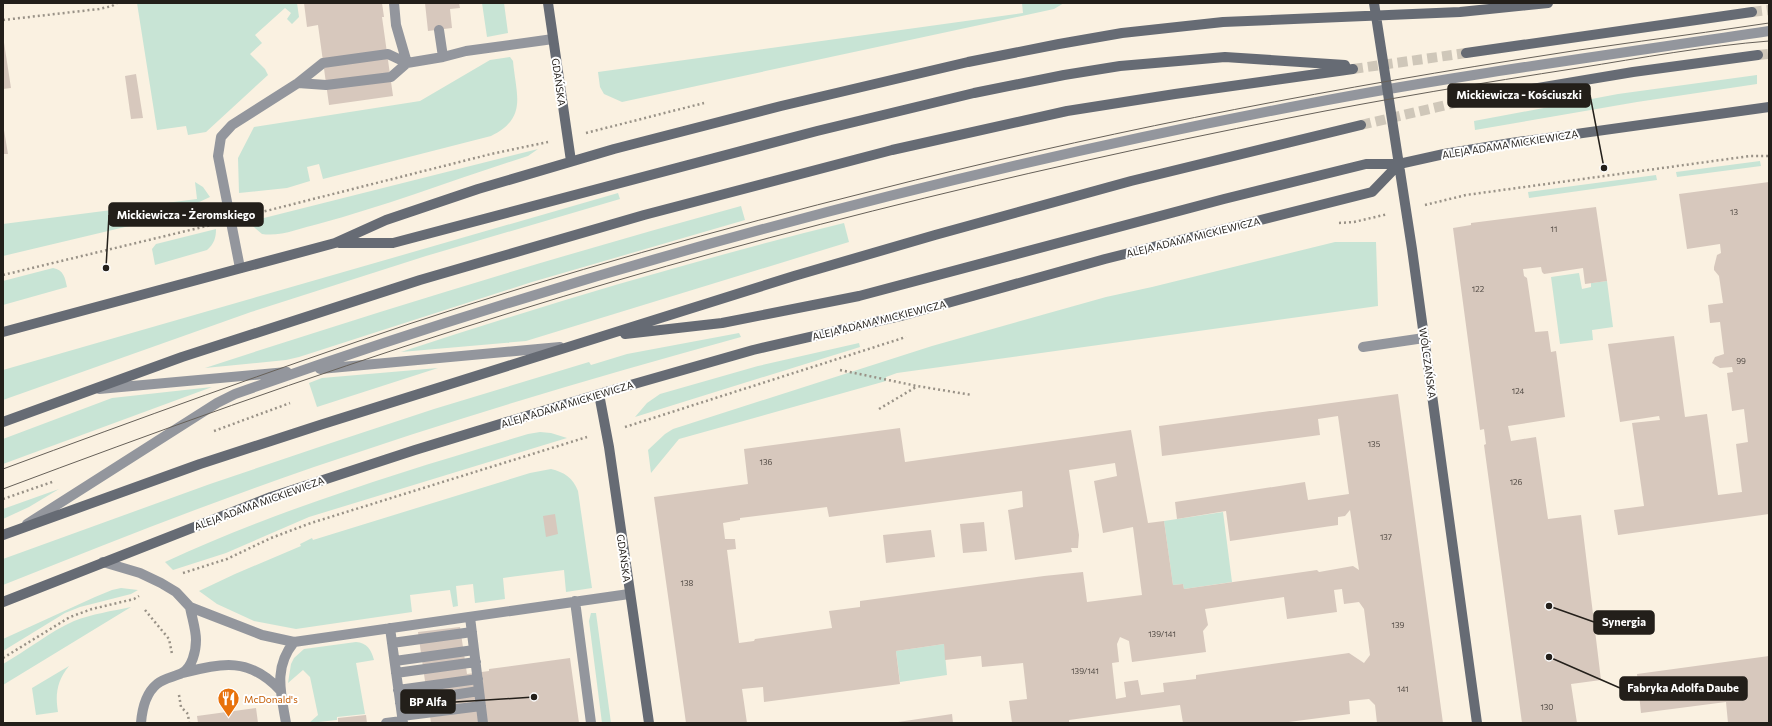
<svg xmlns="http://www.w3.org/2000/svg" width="1772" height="726" viewBox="0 0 1772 726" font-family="Commissioner,sans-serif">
	<rect width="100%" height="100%" fill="#faf1e1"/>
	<path fill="#c8e4d5" d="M 137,3 L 297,3 L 299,17 L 292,24 L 287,19 L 291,13 L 285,8 L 255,35 L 262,43 L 250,54 L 265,69 L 268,75 L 206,132 L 188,135 L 186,126 L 157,130 Z
		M 482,3 L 504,3 L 508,33 L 487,37 Z
		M 1022,3 L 1064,3 L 1054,9 L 622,102 L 604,94 L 600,87 L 598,72 L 1023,13 Z
		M 510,57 L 513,61 C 516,95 528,118 491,136 L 323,179 L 319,164 L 307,167 L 310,181 L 287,188 L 239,193 L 238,158 L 254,127 L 420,101 L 490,60 Z
		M 1757,75 L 1757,84 L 1637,102 L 1475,130 L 1474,121 L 1618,94 Z
		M 538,149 L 528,156 C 458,178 389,205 318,224 C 301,228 280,237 262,234 L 248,222 Z
		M 1760,161 L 1761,166 L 1677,177 L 1676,172 Z
		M 1656,175 L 1657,180 L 1529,198 L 1528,192 Z
		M 195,182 L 203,187 L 210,197 L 167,217 L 3,256 L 3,224 L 197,199 Z
		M 618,193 L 620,199 L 426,256 L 251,312 L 3,400 L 3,370 Z
		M 741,206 L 745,220 L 532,282 L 299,357 L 286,360 L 205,368 C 382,310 561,255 741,206 Z
		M 844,223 L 849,242 L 526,341 L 401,352 C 547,304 695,260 844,223 Z
		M 216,229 C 216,238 214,244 207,250 L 155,265 L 152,249 L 156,244 Z
		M 1335,242 L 1376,242 L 1378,306 L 897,373 L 886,377 L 886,381 L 679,439 L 651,473 L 648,450 L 665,434 L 673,429 L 932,346 L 1106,297 L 1152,287 Z
		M 53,268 C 64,270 65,278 67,287 L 3,305 L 3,281 Z
		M 1579,273 L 1582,289 L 1591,287 L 1591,283 L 1607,281 L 1613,327 L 1592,330 L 1593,340 L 1560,344 L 1551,277 Z
		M 739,333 L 741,337 C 598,376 455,419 314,467 C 209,503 106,544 3,585 L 3,559 L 210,484 L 328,444 L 434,409 L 589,362 L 591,365 L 627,354 Z
		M 859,343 L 860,347 L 635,417 L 647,403 L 660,394 L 758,366 Z
		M 438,368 L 317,407 L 309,383 L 322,378 Z
		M 212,387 L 3,464 L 3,439 L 112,398 Z
		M 540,432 L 551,433 L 567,438 L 309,517 L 226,553 L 173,570 L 165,562 C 282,508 404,471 528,434 Z
		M 551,469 C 564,472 573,478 578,491 L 592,588 L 566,592 L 564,570 L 503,578 L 505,599 L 475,603 L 473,584 L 456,586 L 458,606 L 453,607 L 450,590 L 410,595 L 412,612 L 296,629 L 254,621 L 217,604 L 199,591 L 235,574 L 301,546 L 300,544 L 312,538 L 313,540 L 530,473 Z
		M 59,489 L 29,507 L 3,519 L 3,509 Z
		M 1223,512 L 1232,582 L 1184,589 L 1183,584 L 1173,585 L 1164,521 Z
		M 121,588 L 138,590 L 131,594 L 80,607 L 65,613 L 3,651 L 3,639 L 95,597 L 112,590 Z
		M 131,607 L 3,685 L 3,664 C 26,651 51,631 74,621 C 92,614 112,611 131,607 Z
		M 591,613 L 596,613 L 611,723 L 602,723 L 589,621 Z
		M 356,642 C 367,643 371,649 374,660 L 356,663 L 365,714 L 337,717 L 337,720 L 309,723 L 318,715 L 310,677 L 303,670 L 288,683 L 291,664 L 294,658 L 304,649 Z
		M 944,644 L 947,675 L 900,682 L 896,651 Z
		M 69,666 C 57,681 55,694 58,712 L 36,715 L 32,688 Z"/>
	<path fill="#d7c8bd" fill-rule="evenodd" d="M 304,3 L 382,3 L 384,17 L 382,17 L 393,96 L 329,105 L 318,25 L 307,27 Z
		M 425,3 L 459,3 L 460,8 L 450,9 L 452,28 L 428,31 Z
		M 3,36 L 11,88 L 3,89 Z
		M 136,74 L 143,118 L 131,119 L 125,76 Z
		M 3,124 L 8,154 L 3,154 Z
		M 1769,182 L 1769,514 L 1618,535 L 1614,510 L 1644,506 L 1632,423 L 1660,420 L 1659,416 L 1620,422 L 1608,344 L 1674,336 L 1685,417 L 1707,414 L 1718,495 L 1742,492 L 1736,444 L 1748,442 L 1744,409 L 1732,411 L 1727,373 L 1733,372 L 1732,367 L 1720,368 L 1712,363 L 1715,357 L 1724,354 L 1720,322 L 1710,323 L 1708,305 L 1723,303 L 1719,276 L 1714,270 L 1714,267 L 1717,255 L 1721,253 L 1720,244 L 1687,249 L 1679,194 Z
		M 1596,207 L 1607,281 L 1585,284 L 1583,268 L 1544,274 L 1542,272 L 1541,267 L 1523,269 L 1524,276 L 1527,278 L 1535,332 L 1548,331 L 1551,352 L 1556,351 L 1565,417 L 1508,426 L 1511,441 L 1536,437 L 1548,519 L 1581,515 L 1601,680 L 1571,684 L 1577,723 L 1522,723 L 1484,445 L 1486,444 L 1484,429 L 1480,430 L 1453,228 L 1471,225 L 1471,223 Z
		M 1398,394 L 1443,723 L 1377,723 L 1375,705 L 1369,699 L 1349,701 L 1350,714 L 1281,723 L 1183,723 L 1180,705 L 1069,720 L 1069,723 L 1012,723 L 1009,701 L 1027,699 L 1023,663 L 982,667 L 981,656 L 945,660 L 944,644 L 896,651 L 900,684 L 764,702 L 763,687 L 742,689 L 747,723 L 686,723 L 654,497 L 748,484 L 744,449 L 900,428 L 905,462 L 1131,430 L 1148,523 L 1164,521 L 1173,585 L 1183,584 L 1184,589 L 1317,570 L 1319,572 L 1353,566 L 1359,570 L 1350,510 L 1345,516 L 1338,517 L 1338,525 L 1230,541 L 1226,511 L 1177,519 L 1175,502 L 1305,482 L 1308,500 L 1349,494 L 1338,416 L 1318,419 L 1320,435 L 1162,456 L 1159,426 ZM 1115,463 L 1117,476 L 1094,481 L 1103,533 L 1133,527 L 1142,595 L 1087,602 L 1083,572 L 1044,576 L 860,601 L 860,607 L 829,611 L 832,628 L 755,639 L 754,641 L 739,643 L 727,550 L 736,549 L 735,539 L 725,539 L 723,523 L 740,520 L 740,518 L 827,507 L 829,517 L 1022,491 L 1023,507 L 1008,510 L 1015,560 L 1072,552 L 1071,548 L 1078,548 L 1079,535 L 1069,470 ZM 1342,589 L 1344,604 L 1359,602 L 1364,609 L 1370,655 L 1364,663 L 1349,653 L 1196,675 L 1196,679 L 1163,683 L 1164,692 L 1141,695 L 1138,680 L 1124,682 L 1126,697 L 1116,699 L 1112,663 L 1119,662 L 1117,644 L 1120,637 L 1129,641 L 1132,662 L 1206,652 L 1203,631 L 1208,625 L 1205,609 L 1284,597 L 1287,619 L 1337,612 L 1334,590 Z
		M 555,514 L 558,534 L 546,537 L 543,516 Z
		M 984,522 L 987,551 L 963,553 L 960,524 Z
		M 931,530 L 935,557 L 886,563 L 883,535 Z
		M 460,627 L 467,674 L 489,671 L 489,669 L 570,658 L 579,723 L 431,723 L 418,632 Z
		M 1769,656 L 1769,723 L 1728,723 L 1726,702 L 1641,713 L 1637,674 Z
		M 256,708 L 258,723 L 198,723 L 197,716 Z
		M 952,714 L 953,723 L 898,723 L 898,722 Z
		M 366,715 L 367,723 L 338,723 L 338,718 Z"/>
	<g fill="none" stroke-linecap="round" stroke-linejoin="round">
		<path stroke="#cfc7b9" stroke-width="10" stroke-dasharray="10 5" stroke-linecap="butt" d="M 1752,12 L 1769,10
			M 1758,55 L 1769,54
			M 1353,69 L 1466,53
			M 1361,125 L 1472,99"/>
		<path stroke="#999287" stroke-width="2.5" stroke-dasharray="2 3" stroke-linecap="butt" d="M 3,20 L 99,9 L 112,6 L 117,3
			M 586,133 L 704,103
			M 1425,205 L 1466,195 L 1750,156 L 1769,156
			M 250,215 L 491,154 L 548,142
			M 1339,223 L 1354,222 L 1388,214
			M 3,275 L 211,225
			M 840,370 L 917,386 L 972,395
			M 879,409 L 916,387
			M 625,427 L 906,337
			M 214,431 L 290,403
			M 3,499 L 55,481
			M 183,573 L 227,559 L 271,538 L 311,523 L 587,437
			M 145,610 L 169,639 L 172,654
			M 3,658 L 70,617 L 92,609 L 134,599 L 139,596
			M 179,695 L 181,707 L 188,714 L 189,723"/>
		<path stroke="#93969d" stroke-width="10" d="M 394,3 L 396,25 L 407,63
			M 439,30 L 443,57
			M 298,83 L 326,85 L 391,77 L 407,63 L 443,57 L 466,51 L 553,39
			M 240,268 L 218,156 L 221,137 L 232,125 L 298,83 L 323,63 L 388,54 L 407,63
			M 1363,347 L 1424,338
			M 320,369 L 560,347
			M 99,389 L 287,372
			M 27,524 L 217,403 L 235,394 C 579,272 932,176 1291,107 C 1449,76 1609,55 1769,31
			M 103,562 L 140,573 L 161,583 L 176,592 L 190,607 L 262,635 L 294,642 L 629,594
			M 575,601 L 591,723
			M 470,617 L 483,723
			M 390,628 L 403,723
			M 392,643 L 472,632
			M 395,661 L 474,650
			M 183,673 C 223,663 249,657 280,690
			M 396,673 L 476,662
			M 398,690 L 478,679
			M 400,703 L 479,691
			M 402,716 L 481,706
			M 141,723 C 142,710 146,693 157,684 C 164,678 174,677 182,673 C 192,668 196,651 196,640 C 196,630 192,618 190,607
			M 286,723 C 281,693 273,668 294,642
			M 386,723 L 402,721"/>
		<path stroke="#666b74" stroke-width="10" d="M 548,3 L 571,161
			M 1374,3 L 1412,249 L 1477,723
			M 1466,53 L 1752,12
			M 1472,99 L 1633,72 L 1758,55
			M 339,243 L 393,243 L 817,131 L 974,93 L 1064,75 L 1120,66 L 1225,57 L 1345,65
			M 3,332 L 335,243 L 386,220 L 478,189 L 614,149 L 781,106 L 968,62 L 1059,44 L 1122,33 L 1223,22 L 1460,12 L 1548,3
			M 625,334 L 722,323 L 859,296 L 1224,199 L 1366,164 L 1399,164
			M 599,394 L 609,447 L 649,723
			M 3,422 L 182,357 L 420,280 L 644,215 L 892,150 L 1067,111 L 1175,94 L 1353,69
			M 3,535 L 200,464 L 323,424 L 794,276 L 935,235 L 1131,181 L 1361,125
			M 3,602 L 271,497 L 415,450 L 599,394 L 753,350 L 901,316 L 1105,259 L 1372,192 L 1399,164 L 1444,154 L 1511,143 L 1769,107"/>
		<path stroke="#676159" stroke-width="1" d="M 3,469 C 138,419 273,370 409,324 C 563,273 720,229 876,190 C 1087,136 1301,94 1515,60 C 1599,46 1684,36 1769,23
			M 3,489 C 155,432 307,377 462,328 C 733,241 1010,173 1289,118 C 1385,99 1481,83 1578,68 C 1641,58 1705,46 1769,41"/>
	</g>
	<defs>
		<symbol id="restaurant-pin" viewBox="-11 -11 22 30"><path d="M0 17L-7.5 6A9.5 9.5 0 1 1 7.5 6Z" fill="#e8710a" stroke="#fff"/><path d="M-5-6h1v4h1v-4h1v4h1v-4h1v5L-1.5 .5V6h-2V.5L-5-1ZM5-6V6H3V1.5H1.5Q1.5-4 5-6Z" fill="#fff"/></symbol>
	</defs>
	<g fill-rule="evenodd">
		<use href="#restaurant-pin" x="216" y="686" width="25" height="34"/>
	</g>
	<g text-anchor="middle" stroke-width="4" stroke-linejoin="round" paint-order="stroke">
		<g font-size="8" fill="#504943">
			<text x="1734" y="215">13</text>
			<text x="1554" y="232">11</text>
			<text x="1478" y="292">122</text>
			<text x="1741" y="364">99</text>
			<text x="1518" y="394">124</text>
			<text x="1374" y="447">135</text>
			<text x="766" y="465">136</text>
			<text x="1516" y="485">126</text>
			<text x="1386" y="540">137</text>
			<text x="687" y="586">138</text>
			<text x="1398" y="628">139</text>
			<text x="1162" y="637">139/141</text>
			<text x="1085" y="674">139/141</text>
			<text x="1403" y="692">141</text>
			<text x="1547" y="710">130</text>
		</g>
		<g font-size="10" fill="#231f1a" stroke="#fff">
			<text transform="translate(559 82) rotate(82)" y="4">GDAŃSKA</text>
			<text transform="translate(1510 144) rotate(-9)" y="4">ALEJA ADAMA MICKIEWICZA</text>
			<text transform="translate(1193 237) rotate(-14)" y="4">ALEJA ADAMA MICKIEWICZA</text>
			<text transform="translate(879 320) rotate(-14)" y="4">ALEJA ADAMA MICKIEWICZA</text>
			<text transform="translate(1428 363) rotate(82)" y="4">WÓLCZAŃSKA</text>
			<text transform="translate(567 404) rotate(-17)" y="4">ALEJA ADAMA MICKIEWICZA</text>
			<text transform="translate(259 503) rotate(-20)" y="4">ALEJA ADAMA MICKIEWICZA</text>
			<text transform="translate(624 558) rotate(82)" y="4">GDAŃSKA</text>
		</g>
		<g font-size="10" fill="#c56008" stroke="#fff" text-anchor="start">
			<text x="244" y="703">McDonald's</text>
		</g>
	</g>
	<path fill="none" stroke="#231f1a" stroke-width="1.5" d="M1604 168L1590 95M106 268L109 215M1549 606L1594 622M1549 657L1620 688M534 697L455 702"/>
	<g fill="#231f1a" stroke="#fff" stroke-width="1.5">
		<circle cx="1604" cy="168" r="4"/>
		<circle cx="106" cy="268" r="4"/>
		<circle cx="1549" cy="606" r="4"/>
		<circle cx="1549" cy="657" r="4"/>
		<circle cx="534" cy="697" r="4"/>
	</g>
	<g fill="#231f1a" stroke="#231f1a" stroke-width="1.5">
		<rect x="1448" y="84" width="142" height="23" rx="4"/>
		<rect x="109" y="203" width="154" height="23" rx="4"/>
		<rect x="1594" y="611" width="60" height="23" rx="4"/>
		<rect x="1620" y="677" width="127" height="23" rx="4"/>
		<rect x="401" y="690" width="54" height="23" rx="4"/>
	</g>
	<g font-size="11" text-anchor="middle" font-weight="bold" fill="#fff">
		<text x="1519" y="99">Mickiewicza - Kościuszki</text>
		<text x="186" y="219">Mickiewicza - Żeromskiego</text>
		<text x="1624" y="626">Synergia</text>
		<text x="1683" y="692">Fabryka Adolfa Daube</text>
		<text x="428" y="706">BP Alfa</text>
	</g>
	<rect width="1772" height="726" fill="none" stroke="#231f1a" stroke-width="8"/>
</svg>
